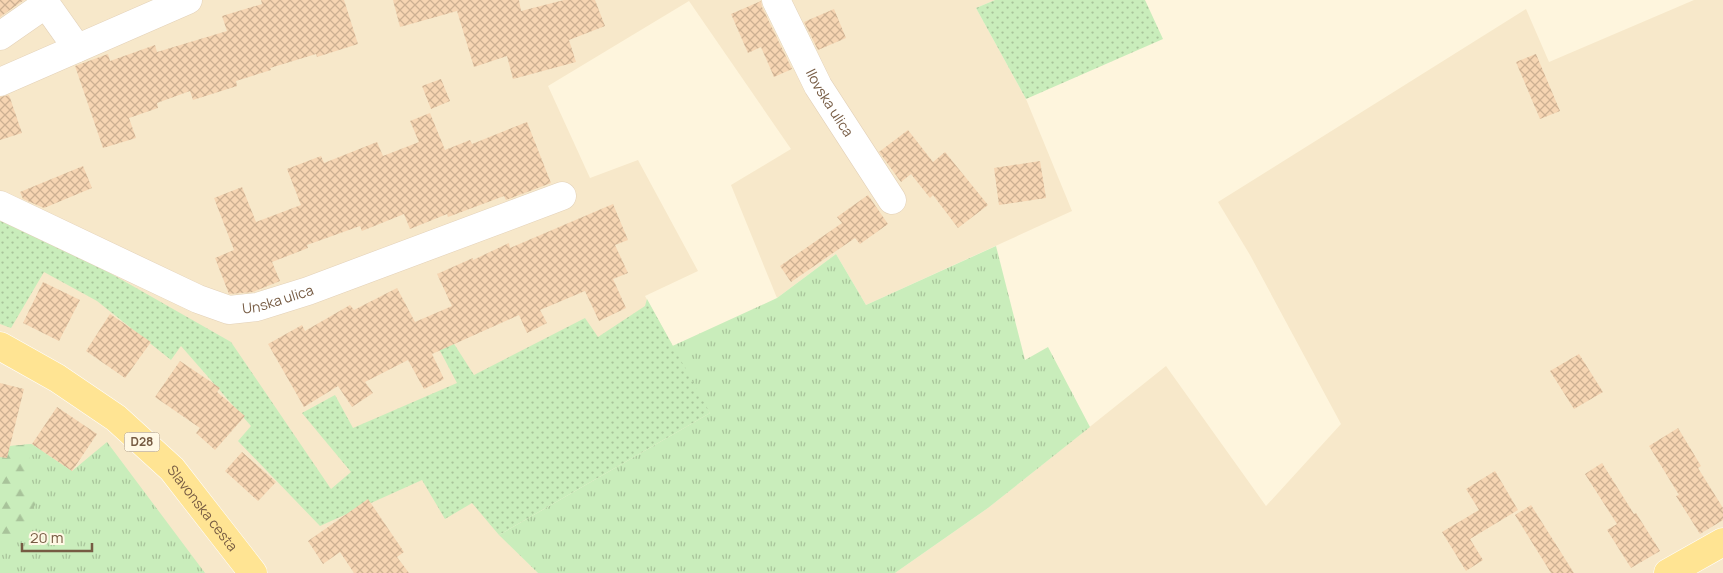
<svg xmlns="http://www.w3.org/2000/svg" width="1723" height="573" viewBox="0 0 1723 573" font-family="Manrope,sans-serif">
	<defs>
		<pattern id="grass-tufts" width="24" height="20" patternUnits="userSpaceOnUse" patternTransform="scale(1.25)"><rect width="24" height="20" fill="#c9edbb"/><path d="M3 7l-1-3M5 7V3M7 7l1-3M15 17l-1-3M17 17v-4M19 17l1-3" fill="none" stroke="#a8c39a"/></pattern>
		<pattern id="forest-firs" width="22" height="20" patternUnits="userSpaceOnUse" patternTransform="scale(1.25)"><rect width="22" height="20" fill="#c9edbb"/><path d="M5 1l3.5 6h-7zM16 11l3.5 6h-7z" fill="#a8c39a"/></pattern>
		<pattern id="garden-dots" width="8" height="8" patternUnits="userSpaceOnUse" patternTransform="scale(1.25)"><rect width="8" height="8" fill="#c9edbb"/><path d="M2 2h.1M6 6h.1" fill="none" stroke="#a8c39a" stroke-width="1.8" stroke-linecap="round"/></pattern>
		<pattern id="building-cross-hatch" width="8" height="8" patternUnits="userSpaceOnUse" patternTransform="scale(1.25)"><rect width="8" height="8" fill="#f6d5b2"/><path d="M0 0l8 8M0 8l8-8" fill="none" stroke="#ccb092"/></pattern>
	</defs>
	<rect width="100%" height="100%" fill="#fef5dd"/>
	<path fill="#f7e8ca" d="M 0,0 L 995,0 L 976,8 L 1026,99 L 1072,211 L 866,305 L 836,254 L 777,298 L 731,185 L 791,149 L 689,1 L 548,86 L 590,178 L 638,160 L 698,271 L 645,296 L 710,413 L 500,534 L 538,573 L 0,573 Z
		M 1694,0 L 1723,0 L 1723,573 L 895,573 L 988,508 L 1166,366 L 1266,506 L 1341,424 L 1250,255 L 1218,202 L 1526,9 L 1549,62 Z"/>
	<path fill="url(#grass-tufts)" d="M 996,246 L 1025,360 L 1048,347 L 1090,427 L 988,508 L 895,573 L 538,573 L 499,535 L 710,413 L 668,348 L 777,298 L 836,254 L 866,305 Z
		M 107,442 L 205,573 L 0,573 L 0,447 L 32,444 L 72,471 Z"/>
	<path fill="url(#forest-firs)" d="M 32,444 L 24,485 L 36,503 C 26,522 16,542 0,556 L 0,447 Z"/>
	<path fill="url(#garden-dots)" d="M 995,0 L 1145,0 L 1163,39 L 1026,99 L 976,8 Z
		M 0,218 L 66,248 L 231,342 L 331,489 L 351,472 L 302,413 L 335,395 L 353,428 L 457,383 L 429,330 L 440,322 L 474,375 L 585,318 L 598,337 L 645,306 L 647,299 L 710,413 L 499,535 L 472,503 L 445,519 L 422,480 L 320,526 L 238,441 L 251,426 L 181,346 L 171,360 L 97,301 L 44,272 L 11,328 L 0,324 Z"/>
	<path fill="url(#building-cross-hatch)" d="M 0,0 L 24,0 L 0,17 Z
		M 261,0 L 344,0 L 358,44 L 317,57 L 316,54 L 270,68 L 271,70 L 236,81 L 237,86 L 193,100 L 190,91 L 157,103 L 158,108 L 129,118 L 136,138 L 103,148 L 75,66 L 108,54 L 110,61 L 155,45 L 157,52 L 227,31 L 222,16 L 262,4 Z
		M 393,0 L 519,0 L 521,11 L 564,0 L 595,0 L 605,26 L 569,40 L 576,62 L 513,79 L 507,56 L 474,67 L 457,11 L 400,27 Z
		M 761,1 L 762,7 L 792,69 L 774,77 L 761,47 L 748,53 L 731,14 Z
		M 834,9 L 846,38 L 818,50 L 804,22 Z
		M 1536,54 L 1560,111 L 1540,119 L 1516,62 Z
		M 441,79 L 450,101 L 431,109 L 422,86 Z
		M 9,95 L 22,133 L 0,140 L 0,97 Z
		M 430,113 L 445,150 L 470,140 L 472,144 L 527,122 L 551,183 L 506,200 L 504,196 L 448,217 L 447,214 L 410,229 L 404,214 L 362,231 L 360,226 L 307,245 L 308,248 L 272,262 L 280,281 L 253,292 L 229,294 L 215,258 L 234,250 L 214,198 L 242,187 L 256,222 L 301,205 L 287,169 L 321,156 L 324,163 L 377,142 L 383,156 L 419,142 L 410,121 Z
		M 908,130 L 933,162 L 945,152 L 988,205 L 958,228 L 933,195 L 930,198 L 911,174 L 901,182 L 879,152 Z
		M 1040,161 L 1046,198 L 999,205 L 994,168 Z
		M 83,166 L 92,188 L 44,208 L 23,199 L 20,192 Z
		M 868,195 L 888,224 L 860,244 L 855,238 L 791,282 L 780,266 L 842,223 L 837,217 Z
		M 613,204 L 628,240 L 615,245 L 628,273 L 613,279 L 626,308 L 599,321 L 585,291 L 540,310 L 547,323 L 527,333 L 519,315 L 432,354 L 444,379 L 424,389 L 408,360 L 365,382 L 373,393 L 352,407 L 338,386 L 304,407 L 268,344 L 302,325 L 305,331 L 350,305 L 354,310 L 397,288 L 415,322 L 452,306 L 437,274 L 473,258 L 473,260 L 509,243 L 510,248 Z
		M 43,282 L 80,300 L 59,341 L 23,323 Z
		M 110,314 L 151,342 L 125,378 L 86,351 Z
		M 1579,354 L 1603,392 L 1574,409 L 1550,371 Z
		M 180,361 L 220,388 L 217,392 L 245,416 L 215,450 L 196,433 L 200,428 L 155,397 Z
		M 0,383 L 24,389 L 7,458 L 0,457 Z
		M 57,407 L 97,434 L 72,471 L 32,444 Z
		M 1678,428 L 1701,466 L 1698,468 L 1723,508 L 1723,520 L 1700,534 L 1676,496 L 1679,495 L 1649,446 Z
		M 242,452 L 276,482 L 258,501 L 225,471 Z
		M 1602,463 L 1634,514 L 1636,513 L 1660,551 L 1631,568 L 1607,530 L 1617,524 L 1585,474 Z
		M 1495,471 L 1518,510 L 1470,539 L 1483,560 L 1466,571 L 1442,532 L 1479,510 L 1466,489 Z
		M 368,499 L 404,552 L 397,557 L 409,573 L 354,573 L 340,552 L 323,564 L 308,541 Z
		M 1531,505 L 1574,573 L 1551,573 L 1515,515 Z"/>
	<g fill="none" stroke-linecap="round" stroke-linejoin="round">
		<defs>
			<g id="minor">
				<path d="M 43,0 L 77,48"/>
				<path id="s1" d="M 776,0 L 818,86 L 892,200"/>
				<path d="M 0,36 L 46,4"/>
				<path d="M 0,82 L 188,0"/>
				<path id="s2" d="M 0,205 L 198,299 L 229,310 L 257,307 L 308,291 L 562,196"/>
			</g>
			<g id="major">
				<path id="s3" d="M 0,346 L 57,378 L 116,418 L 172,469 L 253,573"/>
				<path d="M 1668,573 L 1723,542"/>
			</g>
		</defs>
		<use href="#minor" stroke="#e3d1b8" stroke-width="29"/>
		<use href="#major" stroke="#fff" stroke-width="29"/>
		<use href="#minor" stroke="#fff" stroke-width="28"/>
		<use href="#major" stroke="#ffe493" stroke-width="28"/>
	</g>
	<g text-anchor="middle" stroke-width="4" stroke-linejoin="round" paint-order="stroke">
		<rect fill="#fff8e5" stroke="#9f8a74" stroke-width="1" x="124.5" y="432.5" width="35" height="19" rx="4"/>
		<g font-size="12" font-weight="bold" fill="#765b43">
			<text x="142" y="446">D28</text>
		</g>
		<g font-size="14" fill="#765b43" stroke="#fff8e5">
			<text dy="5" stroke="none"><textPath href="#s1" startOffset="116">Ilovska ulica</textPath></text>
			<text dy="5" stroke="none"><textPath href="#s2" startOffset="302">Unska ulica</textPath></text>
			<text dy="5" stroke="none"><textPath href="#s3" startOffset="262">Slavonska cesta</textPath></text>
		</g>
	</g>
	<path d="M22 543v8h70v-8" fill="none" stroke="#765b43" stroke-width="2.5"/>
	<text x="30" y="543" font-size="15" fill="#765b43" stroke="#fff8e5" stroke-width="4" paint-order="stroke">20 m</text>
</svg>
